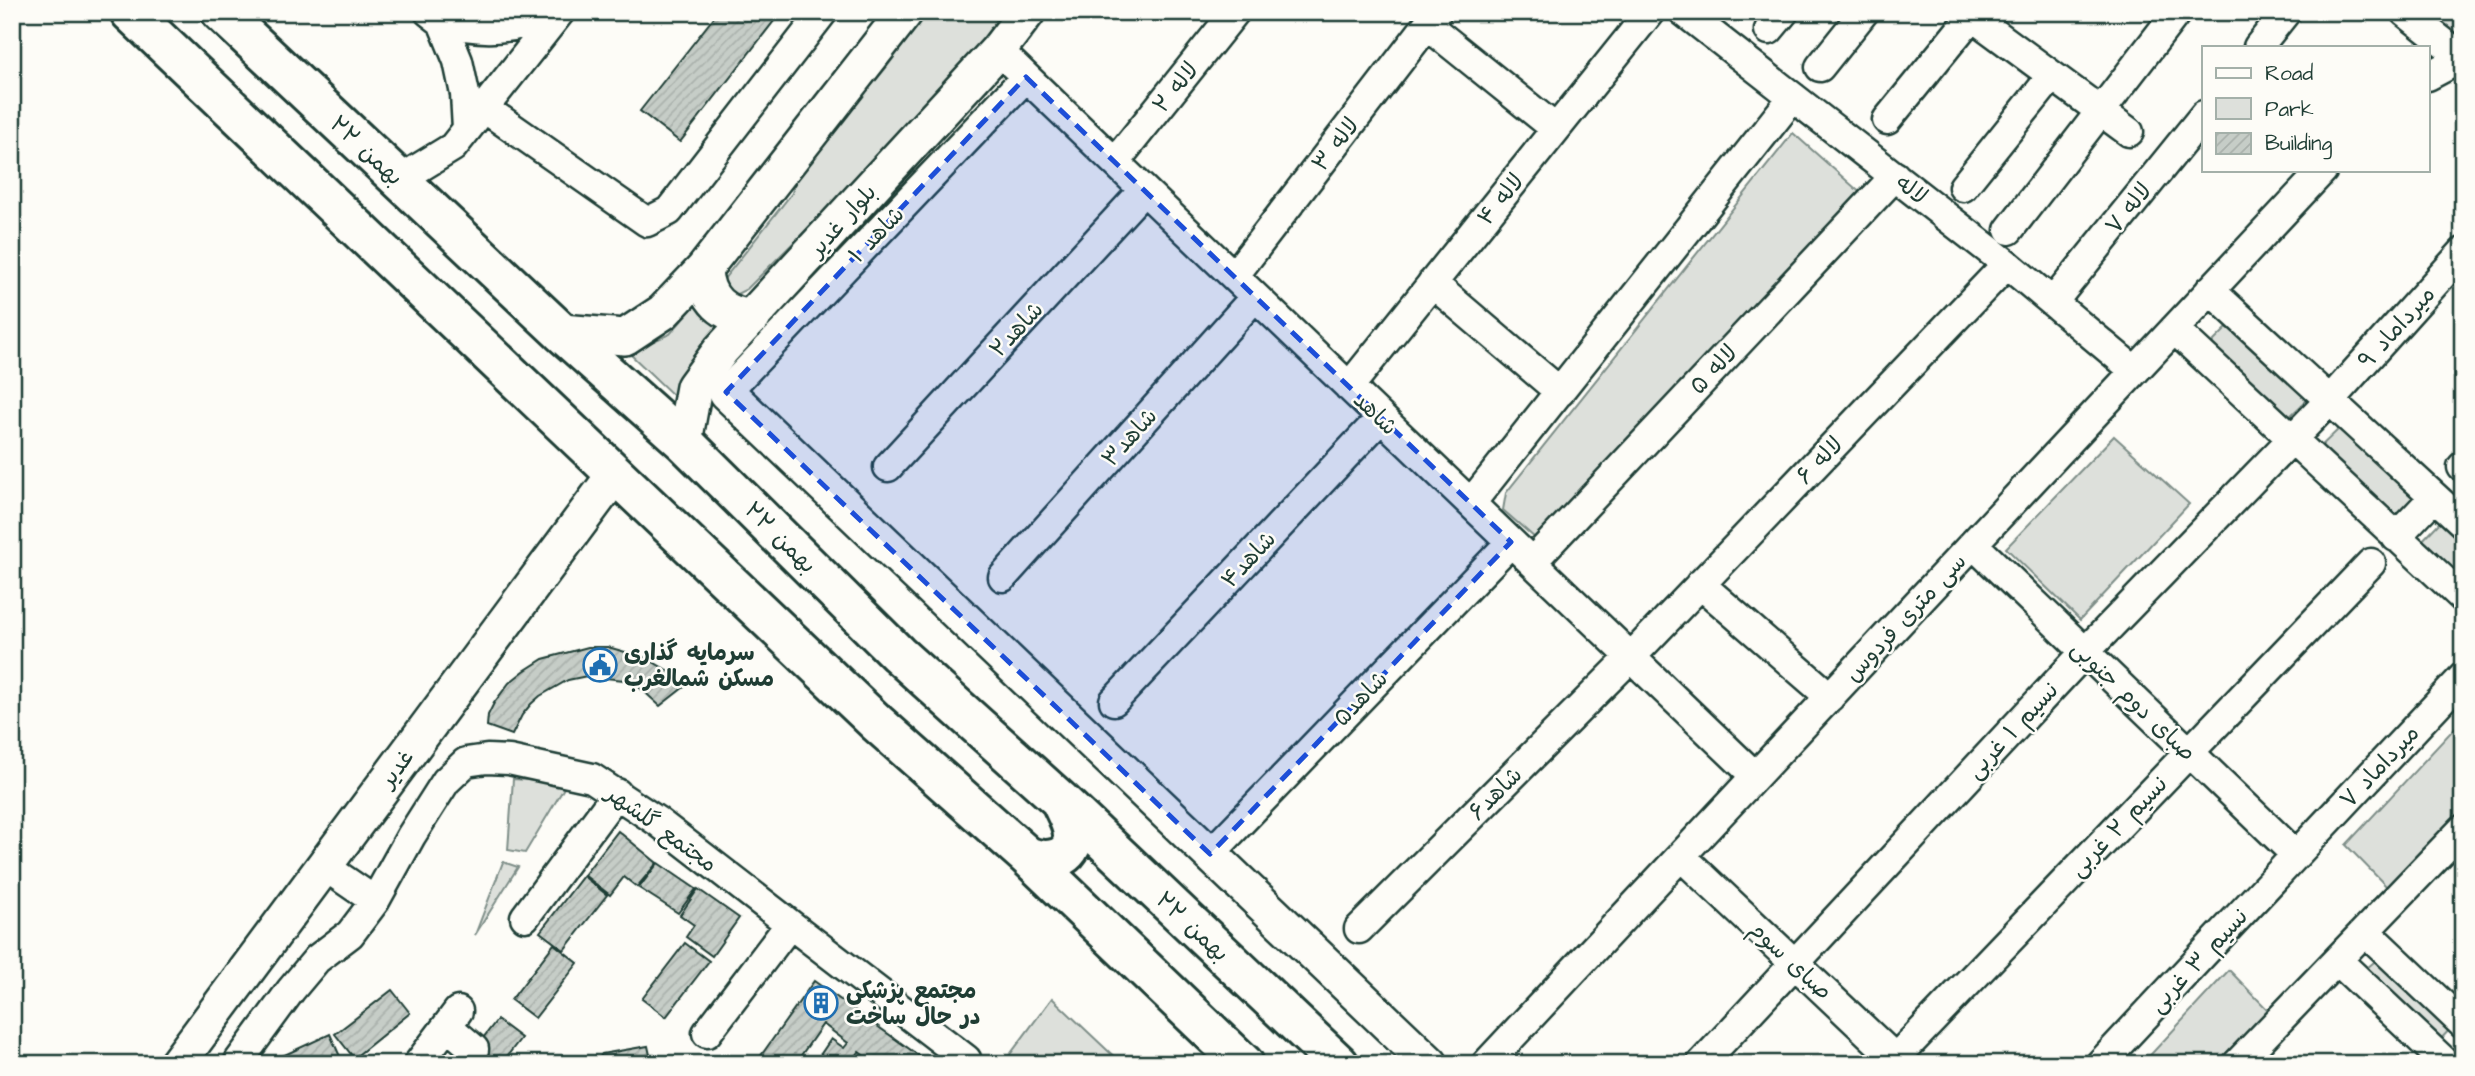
<svg xmlns="http://www.w3.org/2000/svg" width="2475" height="1076" viewBox="0 0 2475 1076" font-family="'Architects Daughter','Playpen Sans Arabic',sans-serif">
	<defs>
		<pattern id="building-hatch" width="6" height="6" patternUnits="userSpaceOnUse" patternTransform="scale(1.75)"><rect width="6" height="6" fill="#c6cdc7"/><path d="M-1 1l2-2M0 6l6-6M5 7l2-2" fill="none" stroke="#aab1ac"/></pattern>
	</defs>
	<rect width="100%" height="100%" fill="#fdfcf7"/>
	<filter id="ink" filterUnits="userSpaceOnUse"><feTurbulence type="fractalNoise" baseFrequency=".0143" numOctaves="2"/><feDisplacementMap in="SourceGraphic" scale="14" xChannelSelector="R" yChannelSelector="G"/><feConvolveMatrix kernelMatrix="1 2 1 2 8 2 1 2 1" color-interpolation-filters="sRGB"/></filter>
	<g filter="url(#ink)">
		<path fill="#dde0db" stroke="#7e8e88" stroke-width="2" d="M 928,12 L 1017,12 L 949,87 L 747,289 L 737,294 L 730,293 L 724,279 L 792,193 L 796,176 L 886,68 Z
			M 2428,12 L 2463,12 L 2463,42 Z
			M 1793,133 L 1864,196 L 1535,538 L 1503,510 L 1506,493 Z
			M 704,295 L 727,321 L 704,343 L 685,371 L 677,399 L 628,352 L 670,334 Z
			M 2234,321 L 2311,396 L 2284,422 L 2204,351 Z
			M 2343,425 L 2415,499 L 2387,525 L 2315,452 Z
			M 2114,436 L 2189,504 L 2080,620 L 2006,548 Z
			M 2443,519 L 2463,537 L 2463,589 L 2416,547 Z
			M 2463,719 L 2463,810 L 2389,889 L 2346,845 Z
			M 513,779 L 567,783 L 525,853 L 508,850 Z
			M 503,862 L 518,867 L 475,935 Z
			M 2380,957 L 2453,1026 L 2437,1043 L 2361,973 Z
			M 2229,970 L 2270,1012 L 2221,1064 L 2142,1064 Z
			M 1052,998 L 1122,1064 L 1003,1064 Z"/>
		<path fill="url(#building-hatch)" stroke="#1f3d34" stroke-width="2" d="M 718,12 L 781,12 L 680,142 L 640,111 Z
			M 588,647 L 608,647 L 646,658 L 672,673 L 684,687 L 660,706 L 639,687 L 624,680 L 587,676 L 568,680 L 540,696 L 531,704 L 522,715 L 512,735 L 487,726 L 488,715 L 494,703 L 509,683 L 524,671 L 543,659 Z
			M 618,831 L 657,863 L 637,887 L 624,877 L 610,895 L 584,875 Z
			M 658,863 L 696,889 L 678,913 L 639,888 Z
			M 583,876 L 607,895 L 564,950 L 540,932 Z
			M 698,889 L 739,918 L 712,956 L 686,937 L 694,925 L 680,915 Z
			M 685,943 L 709,961 L 666,1017 L 642,999 Z
			M 554,944 L 578,963 L 535,1018 L 511,1000 Z
			M 814,981 L 929,1063 L 928,1064 L 875,1064 L 859,1052 L 855,1058 L 862,1064 L 814,1064 L 831,1039 L 844,1048 L 848,1043 L 823,1024 L 795,1064 L 755,1064 Z
			M 392,990 L 410,1013 L 354,1058 L 335,1034 Z
			M 497,1020 L 521,1038 L 501,1064 L 463,1064 Z
			M 330,1034 L 342,1061 L 336,1064 L 265,1064 Z
			M 648,1046 L 652,1064 L 595,1064 L 602,1054 Z"/>
		<g fill="none" stroke-linecap="round" stroke-linejoin="round">
			<defs>
				<path id="minor" d="M 429,12 L 442,22 L 458,61 L 465,94 L 467,129
					M 1684,12 L 2007,264 L 2135,371
					M 1966,12 L 2129,132
					M 2405,12 L 2463,58
					M 442,22 C 480,31 516,32 551,12
					M 1427,25 L 1556,129
					M 1769,30 L 1784,12
					M 2258,47 L 2286,12
					M 998,50 L 1755,776
					M 1820,67 L 1864,12
					M 2428,76 L 2462,58
					M 484,108 L 647,222 L 669,211 L 823,12
					M 1887,120 L 1975,12
					M 1115,162 L 1235,12
					M 399,180 L 453,147 L 560,12
					M 1963,187 L 2052,76
					M 2009,230 L 2177,12
					M 1234,276 L 1437,12
					M 1432,283 L 1560,392
					M 2210,290 L 2463,523
					M 2053,302 L 2204,115
					M 2174,329 L 2463,598
					M 1349,387 L 1650,12
					M 726,392 L 1026,77
					M 888,467 L 1144,190
					M 2462,467 L 2463,466
					M 1471,503 L 1793,97
					M 2396,537 L 2434,497
					M 1973,544 L 2296,855
					M 1532,562 L 1895,176
					M 1003,577 L 1255,297
					M 1700,584 L 1830,697
					M 1114,701 L 1381,418
					M 1210,854 L 1511,542
					M 1681,856 L 1901,1064
					M 324,866 L 375,901
					M 525,917 L 617,793
					M 790,924 L 966,1059 L 965,1064
					M 1359,929 L 1631,657 L 2007,264
					M 2366,932 L 2463,1024
					M 2338,961 L 2447,1064
					M 447,1026 L 474,1049
					M 239,1064 L 239,1061 L 291,990 L 317,959 L 350,934 L 375,901 L 411,836 L 446,781 L 466,762 L 487,759 L 509,760 L 592,778 L 657,821 L 790,924 L 707,1033
					M 418,1064 L 458,1011
					M 1486,1064 L 2323,170
					M 1701,1064 L 2085,652 L 2329,401 L 2463,252
					M 1890,1064 L 2371,563
					M 2100,1064 L 2463,677
					M 2237,1064 L 2463,829"/>
				<path id="major" d="M 704,269 C 705,299 723,316 753,317
					M 561,332 L 625,337 L 663,312 L 704,269 L 905,12
					M 726,392 L 1430,1064
					M 684,442 L 694,387 L 721,350 L 998,50 L 1027,12
					M 177,1064 L 616,473"/>
				<path id="highway" d="M 130,12 L 877,723 L 1027,856 L 1244,1064
					M 221,12 L 561,332 L 684,442 L 898,654 L 1060,800 L 1339,1064
					M 1027,856 C 1044,863 1070,862 1073,838 C 1074,826 1065,811 1060,800"/>
			</defs>
			<use href="#minor" stroke="#1f3d34" stroke-width="33"/>
			<use href="#major" stroke="#1f3d34" stroke-width="40"/>
			<use href="#highway" stroke="#1f3d34" stroke-width="44"/>
			<use href="#minor" stroke="#fdfcf7" stroke-width="28"/>
			<use href="#major" stroke="#fdfcf7" stroke-width="35"/>
			<use href="#highway" stroke="#fdfcf7" stroke-width="38"/>
		</g>
	</g>
	<path fill="#1d4ed8" fill-opacity="0.2" stroke="#1d4ed8" stroke-width="5" stroke-dasharray="14 9" stroke-linejoin="round" d="M 1026,77 L 1511,542 L 1210,854 L 726,392 Z"/>
	<defs>
		<symbol id="civic-ring" viewBox="-11 -11 22 22"><circle r="9.5" fill="#fdfcf7" stroke="#1f6fb2" stroke-width="1.5"/><path d="M-.6-6.5H3V-4.5H.6V-3L4-1V1h2V6H-6V1h2V-1L-.6-3ZM-1.2 2.5V6h2.4V2.5Z" fill="#1f6fb2"/></symbol>
		<symbol id="building-ring" viewBox="-11 -11 22 22"><circle r="9.5" fill="#fdfcf7" stroke="#1f6fb2" stroke-width="1.5"/><path d="M-4-6H4V6H1V3H-1V6H-4ZM-2.5-4.3h1.7v1.8h-1.7ZM.8-4.3h1.7v1.8H.8ZM-2.5-1h1.7V.8h-1.7ZM.8-1h1.7V.8H.8Z" fill="#1f6fb2"/></symbol>
	</defs>
	<g fill-rule="evenodd">
		<use href="#civic-ring" x="581" y="646" width="38" height="38"/>
		<use href="#building-ring" x="802" y="984" width="38" height="38"/>
	</g>
	<g text-anchor="middle" stroke-width="5" stroke-linejoin="round" paint-order="stroke">
		<g font-size="23" fill="#1f3d34" stroke="#fdfcf7">
			<text transform="translate(1175 87) rotate(-51)" y="8">لاله ۲</text>
			<text transform="translate(1335 144) rotate(-52)" y="8">لاله ۳</text>
			<text transform="translate(367 150) rotate(43)" y="8">۲۲ بهمن</text>
			<text transform="translate(1912 189) rotate(38)" y="8">لاله</text>
			<text transform="translate(1500 199) rotate(-51)" y="8">لاله ۴</text>
			<text transform="translate(2128 208) rotate(-51)" y="8">لاله ۷</text>
			<text transform="translate(842 220) rotate(-48)" y="8">بلوار غدیر</text>
			<text transform="translate(876 234) rotate(-46)" y="8">شاهد ۱</text>
			<text transform="translate(2396 327) rotate(-48)" y="8">میرداماد ۹</text>
			<text transform="translate(1016 329) rotate(-47)" y="8">شاهد۲</text>
			<text transform="translate(1713 369) rotate(-47)" y="8">لاله ۵</text>
			<text transform="translate(1376 413) rotate(44)" y="8">شاهد</text>
			<text transform="translate(1129 437) rotate(-48)" y="8">شاهد۳</text>
			<text transform="translate(1819 460) rotate(-46)" y="8">لاله ۶</text>
			<text transform="translate(781 537) rotate(45)" y="8">۲۲ بهمن</text>
			<text transform="translate(1248 559) rotate(-47)" y="8">شاهد۴</text>
			<text transform="translate(1905 617) rotate(-47)" y="8">سی متری فردوس</text>
			<text transform="translate(1360 698) rotate(-46)" y="8">شاهد۵</text>
			<text transform="translate(2134 700) rotate(44)" y="8">صبای دوم جنوبی</text>
			<text transform="translate(2012 730) rotate(-47)" y="8">نسیم ۱ غربی</text>
			<text transform="translate(2379 766) rotate(-47)" y="8">میرداماد ۷</text>
			<text transform="translate(396 768) rotate(-53)" y="8">غدیر</text>
			<text transform="translate(1495 793) rotate(-45)" y="8">شاهد۶</text>
			<text transform="translate(2118 826) rotate(-46)" y="8">نسیم ۲ غربی</text>
			<text transform="translate(662 828) rotate(36)" y="8">مجتمع گلشهر</text>
			<text transform="translate(1193 926) rotate(43)" y="8">۲۲ بهمن</text>
			<text transform="translate(1791 960) rotate(43)" y="8">صبای سوم</text>
			<text transform="translate(2198 960) rotate(-47)" y="8">نسیم ۳ غربی</text>
		</g>
		<g font-size="23" font-weight="bold" fill="#1f3d34" stroke="#fdfcf7" text-anchor="start">
			<text x="624" y="660">سرمایه گذاری<tspan x="624" dy="26">مسکن شمالغرب</tspan></text>
			<text x="846" y="998">مجتمع پزشکی<tspan x="846" dy="26">در حال ساخت</tspan></text>
		</g>
	</g>
	<rect width="2475" height="1076" fill="none" stroke="#fdfcf7" stroke-width="42"/>
	<rect x="21" y="21" width="2433" height="1034" fill="none" stroke="#1f3d34" stroke-width="2.5" filter="url(#ink)"/>
	<rect x="2202" y="46" width="228" height="126" fill="#fdfcf7" stroke="#a4b0a9" stroke-width="2"/>
	<rect x="2216" y="68" width="35" height="10" fill="#fdfcf7" stroke="#a4b0a9" stroke-width="2"/>
	<text x="2265" y="80" font-size="21" fill="#1f3d34">Road</text>
	<rect x="2216" y="98" width="35" height="21" fill="#dde0db" stroke="#a4b0a9" stroke-width="2"/>
	<text x="2265" y="116" font-size="21" fill="#1f3d34">Park</text>
	<rect x="2216" y="133" width="35" height="21" fill="url(#building-hatch)" stroke="#a4b0a9" stroke-width="2"/>
	<text x="2265" y="150" font-size="21" fill="#1f3d34">Building</text>
</svg>
